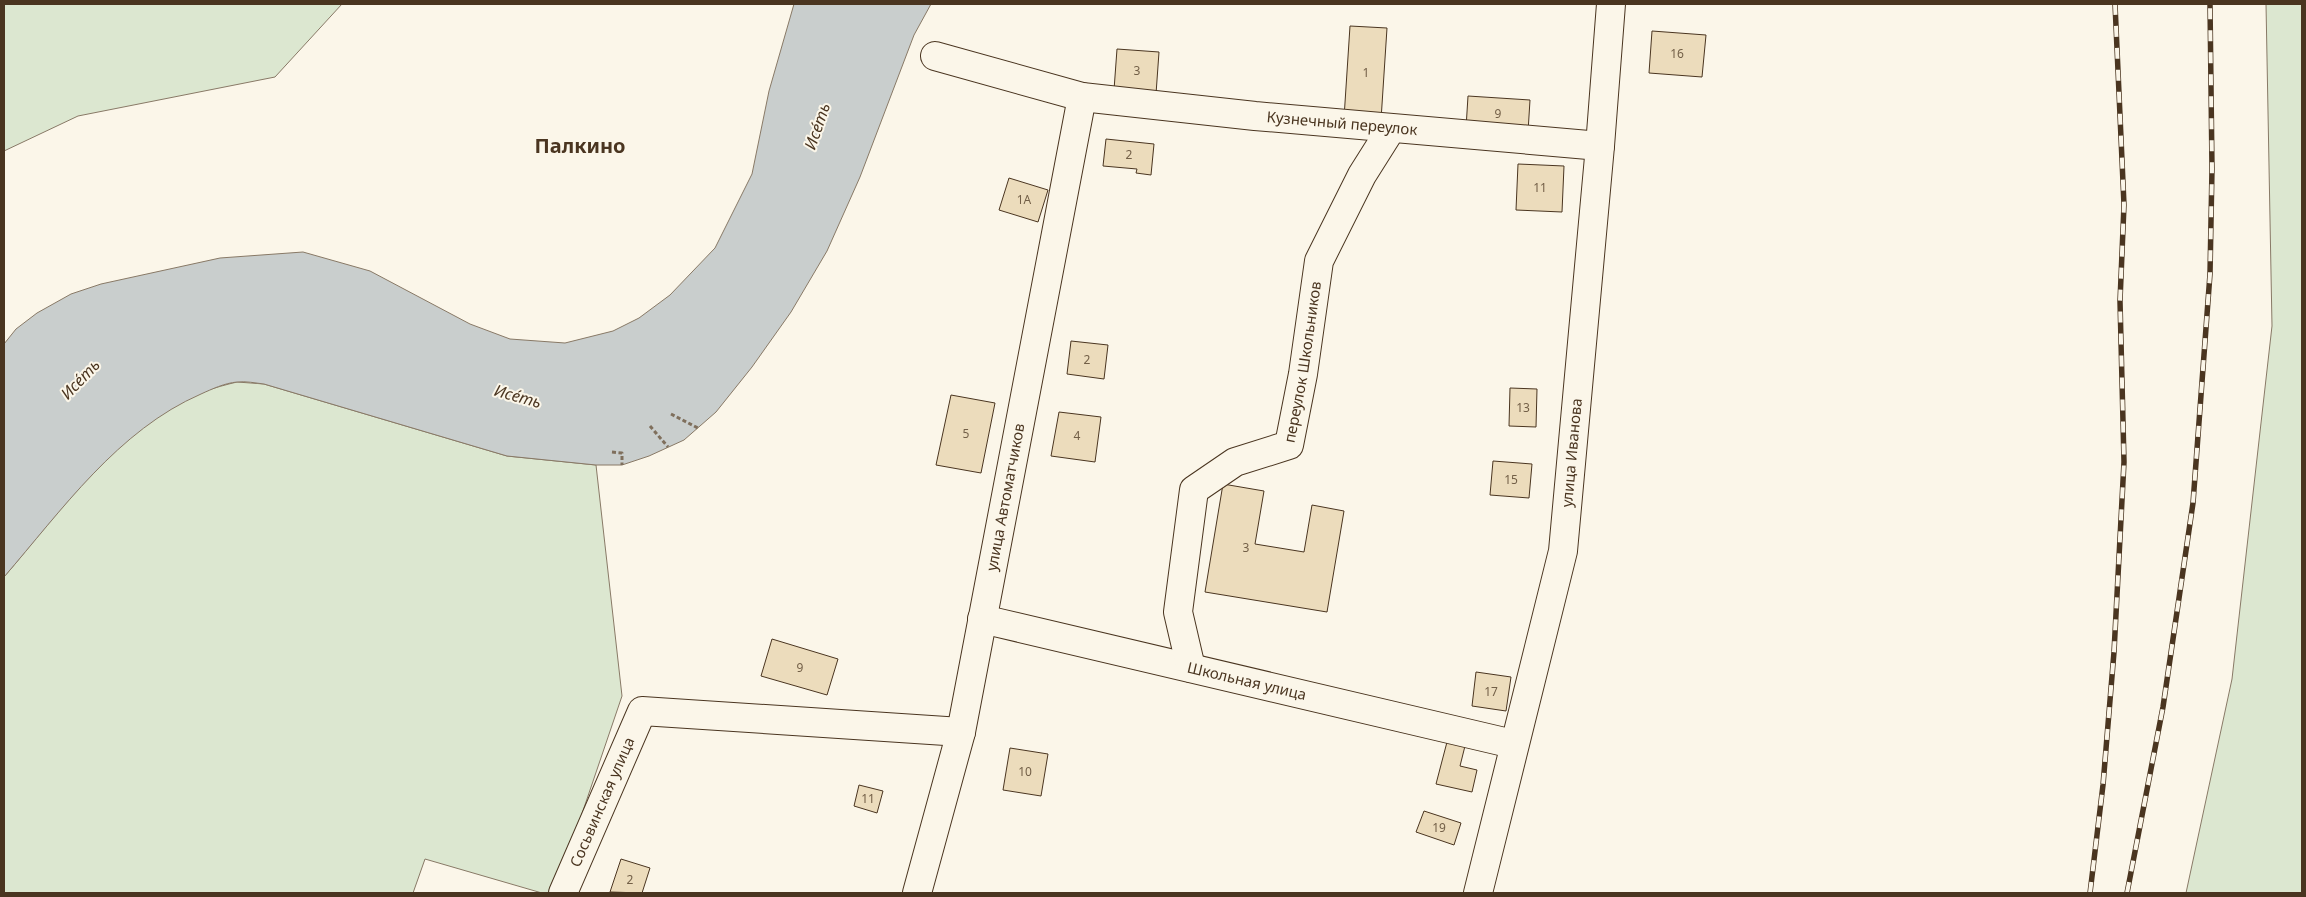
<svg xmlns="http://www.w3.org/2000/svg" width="2306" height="897" viewBox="0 0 2306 897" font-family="'Noto Sans',sans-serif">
	<rect width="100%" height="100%" fill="#fbf6e9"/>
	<path fill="#dce7d0" stroke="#887966" d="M 4,4 L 342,4 L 275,77 L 78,116 L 4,151 Z
		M 2266,4 L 2302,4 L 2302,893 L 2186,893 L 2232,679 L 2272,326 Z
		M 237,382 L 264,384 L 507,456 L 596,465 L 622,696 L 555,893 L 542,893 L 425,859 L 413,893 L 4,893 L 4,577 C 54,518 106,447 173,406 C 192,394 216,387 237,382 Z"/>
	<path fill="#c9cecd" stroke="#887966" d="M 794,4 L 931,4 L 914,35 L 860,177 L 827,251 L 791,312 L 752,367 L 716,412 L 684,440 L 649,456 L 622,465 L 596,465 L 507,456 L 264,384 C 255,383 246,381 237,382 C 225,383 212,389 201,394 C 118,430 62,510 4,577 L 4,344 L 16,329 L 37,313 L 71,294 L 101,284 L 220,258 L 303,252 L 370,271 L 470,324 L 510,339 L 565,343 L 613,331 L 639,318 L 670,295 L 715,248 L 752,174 L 769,91 Z"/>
	<path fill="#ecdcbc" stroke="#4a3520" d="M 1350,26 L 1387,28 L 1381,120 L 1344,118 Z
		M 1652,31 L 1706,35 L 1702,77 L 1649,73 Z
		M 1117,49 L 1159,52 L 1156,94 L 1114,90 Z
		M 1468,96 L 1530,100 L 1528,132 L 1466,128 Z
		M 1106,139 L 1154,144 L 1151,175 L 1136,173 L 1137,169 L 1103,166 Z
		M 1518,164 L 1564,166 L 1562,212 L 1516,210 Z
		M 1009,178 L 1048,190 L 1038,222 L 999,210 Z
		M 1071,341 L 1108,345 L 1104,379 L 1067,374 Z
		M 1510,388 L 1537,389 L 1536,427 L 1509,426 Z
		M 951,395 L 995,403 L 981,473 L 936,465 Z
		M 1059,412 L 1101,417 L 1095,462 L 1051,456 Z
		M 1493,461 L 1532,464 L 1529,498 L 1490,495 Z
		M 1223,484 L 1264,491 L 1255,544 L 1304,552 L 1312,505 L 1344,511 L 1327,612 L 1205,592 Z
		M 772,639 L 838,659 L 827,695 L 761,676 Z
		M 1476,672 L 1511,677 L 1506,711 L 1472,706 Z
		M 1447,742 L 1465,746 L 1460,766 L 1477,770 L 1472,792 L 1436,784 Z
		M 1010,748 L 1048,754 L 1041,796 L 1003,790 Z
		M 859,785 L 883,791 L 877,813 L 854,806 Z
		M 1424,811 L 1461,823 L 1454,845 L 1416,832 Z
		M 621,859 L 650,868 L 642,893 L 610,892 Z"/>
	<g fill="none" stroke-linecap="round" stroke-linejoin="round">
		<defs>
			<g id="minor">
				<path id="s1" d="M 935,56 L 1082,97 L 1255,116 L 1600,146"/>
				<path id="s2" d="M 982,619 L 1513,744"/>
				<path id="s3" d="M 1191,668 L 1178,612 L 1194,490 L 1235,462 L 1289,445 L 1303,374 L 1319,261 L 1362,175 L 1391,129"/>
				<path id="s4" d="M 563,893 L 642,711 L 961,732"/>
				<path id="s5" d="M 917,893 L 961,732 L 1082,97"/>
				<path id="s6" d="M 1478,893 L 1563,551 L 1600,146 L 1611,4"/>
			</g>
		</defs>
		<use href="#minor" stroke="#4a3520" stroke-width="30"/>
		<path stroke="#7f6f5c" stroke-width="3" stroke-dasharray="4 2.5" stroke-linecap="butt" d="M 671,414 L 698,428
			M 650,426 L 668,447
			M 612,452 L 622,453 L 622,465"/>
		<use href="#minor" stroke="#fbf6e9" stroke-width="28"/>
		<defs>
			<path id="rail" d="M 2090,893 L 2103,785 L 2114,652 L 2124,462 L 2120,301 L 2124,205 L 2115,4
				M 2127,893 L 2163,707 L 2193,503 L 2210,274 L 2212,169 L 2210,4"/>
		</defs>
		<use href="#rail" stroke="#4a3520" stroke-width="5.5"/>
		<use href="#rail" stroke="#fbf6e9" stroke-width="4" stroke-dasharray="11" stroke-linecap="butt"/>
	</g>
	<g text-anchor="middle" stroke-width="4" stroke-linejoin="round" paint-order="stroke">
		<g font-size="12" fill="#725f47">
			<text x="1677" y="58">16</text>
			<text x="1137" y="75">3</text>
			<text x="1366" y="77">1</text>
			<text x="1498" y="118">9</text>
			<text x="1129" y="159">2</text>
			<text x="1540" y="192">11</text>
			<text x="1024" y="204">1А</text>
			<text x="1087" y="364">2</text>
			<text x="1523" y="412">13</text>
			<text x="966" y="438">5</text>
			<text x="1077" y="440">4</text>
			<text x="1511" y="484">15</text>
			<text x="1246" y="552">3</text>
			<text x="800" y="672">9</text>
			<text x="1491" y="696">17</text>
			<text x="1025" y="776">10</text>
			<text x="868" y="803">11</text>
			<text x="1439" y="832">19</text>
			<text x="630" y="884">2</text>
		</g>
		<g font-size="15" fill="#4a3520" stroke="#fbf6e9">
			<text dy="5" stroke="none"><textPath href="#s1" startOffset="414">Кузнечный переулок</textPath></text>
			<text dy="5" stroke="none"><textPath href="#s3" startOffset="371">переулок Школьников</textPath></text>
			<text dy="5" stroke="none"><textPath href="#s6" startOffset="451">улица Иванова</textPath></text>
			<text dy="5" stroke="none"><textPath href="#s5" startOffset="406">улица Автоматчиков</textPath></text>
			<text dy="5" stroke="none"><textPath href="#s2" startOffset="272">Школьная улица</textPath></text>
			<text dy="5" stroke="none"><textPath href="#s4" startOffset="99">Сосьвинская улица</textPath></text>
		</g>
		<g font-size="16" font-style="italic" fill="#4a3520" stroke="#fbf6e9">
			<text transform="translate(817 126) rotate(-71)" y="6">Исе́ть</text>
			<text transform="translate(80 379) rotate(-46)" y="6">Исе́ть</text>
			<text transform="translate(518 396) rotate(16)" y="6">Исе́ть</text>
		</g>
		<g font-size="20" font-weight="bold" fill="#4a3520" stroke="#fbf6e9">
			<text x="580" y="153">Палкино</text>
		</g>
	</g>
	<rect width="2306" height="897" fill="none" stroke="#4a3520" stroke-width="10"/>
</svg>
